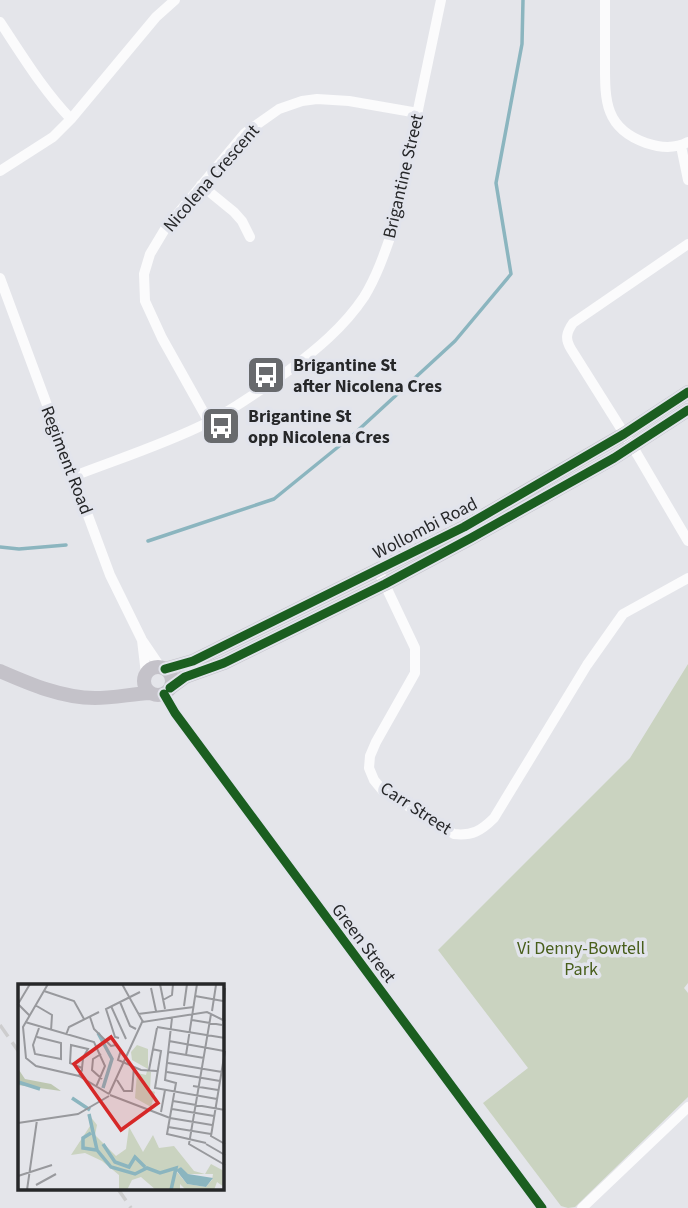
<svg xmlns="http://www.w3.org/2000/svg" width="688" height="1208" viewBox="0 0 688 1208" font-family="'Source Sans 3',sans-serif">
	<rect width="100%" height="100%" fill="#e4e5ea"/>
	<path fill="#cad3c0" d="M 688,664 L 688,983 L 684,988 L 688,993 L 688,1097 L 575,1207 L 568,1208 L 561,1206 L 483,1103 L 528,1068 L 438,950 L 630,758 Z"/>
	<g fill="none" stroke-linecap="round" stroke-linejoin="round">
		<path stroke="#8bb5bf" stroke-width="3.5" d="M 148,541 L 274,499 L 354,434 L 455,341 L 511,274 L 496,183 L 522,44 L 523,0
			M 0,547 L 19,549 L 66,545"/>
		<path stroke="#fbfbfc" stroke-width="10" d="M 605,0 C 605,20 605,40 605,59 C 605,98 603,128 646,143 C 661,148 675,149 688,142
			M 0,22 C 22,55 43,90 71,119
			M 681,146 L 688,180
			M 0,171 L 53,137 L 71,119 L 156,17 L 175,0
			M 201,185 L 234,212 L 242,221 L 250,237
			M 688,244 L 573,323 C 566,333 565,339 571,349 L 637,454 L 688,541
			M 0,278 L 110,575 L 142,640 L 161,668
			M 209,422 L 162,338 L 145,301 L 144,274 L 150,254 L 165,229 L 245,133 L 279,109 L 302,101 L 317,99 L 349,101 L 418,113
			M 74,476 C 118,459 165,444 207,423 C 236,408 262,389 288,371 C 316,350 344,327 364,297 C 377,276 385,252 393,229 L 441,0
			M 378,570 L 415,648 L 415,673 L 376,742 L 370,756 L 369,768 L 374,780 L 383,791 L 454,834 C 472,836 481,831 494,818 L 587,665 L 623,614 L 688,578
			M 142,640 L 146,674
			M 164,694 L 175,713 L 542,1208
			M 582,1208 L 688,1107"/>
		<path stroke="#c4c2c9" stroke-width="14" d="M144 681a14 14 0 1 1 28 0a14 14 0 1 1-28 0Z
			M 165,669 L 193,661 L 464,527 L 624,434 L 688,392
			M 0,671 C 30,684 62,698 95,698 C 113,698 132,694 150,693
			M 170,688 L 185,677 L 224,663 L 385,584 L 471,538 L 614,458 L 688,410"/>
		<path stroke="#cdcdce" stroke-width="3.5" stroke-dasharray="14 7" stroke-linecap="butt" d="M 0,1025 L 19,1052
			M 118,1189 L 131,1208"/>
		<defs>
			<path id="cycleway" d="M 165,669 L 193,661 L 464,527 L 624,434 L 688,392
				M 170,688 L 185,677 L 224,663 L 385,584 L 471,538 L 614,458 L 688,410
				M 164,694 L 175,713 L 542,1208"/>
		</defs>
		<use href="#cycleway" stroke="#e2e4ec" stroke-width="13"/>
		<use href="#cycleway" stroke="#1b5e20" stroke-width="9"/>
	</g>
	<defs>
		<symbol id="bus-square" viewBox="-11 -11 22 22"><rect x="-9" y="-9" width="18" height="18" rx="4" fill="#686a6d" stroke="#e2e4ec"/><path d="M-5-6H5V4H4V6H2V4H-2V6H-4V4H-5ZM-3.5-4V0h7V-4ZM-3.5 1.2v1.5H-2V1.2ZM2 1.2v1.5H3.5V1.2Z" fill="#fff"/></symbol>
	</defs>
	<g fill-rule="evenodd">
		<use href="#bus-square" x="244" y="353" width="44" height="44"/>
		<use href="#bus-square" x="199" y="404" width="44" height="44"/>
	</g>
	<g text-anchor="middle" stroke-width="7" stroke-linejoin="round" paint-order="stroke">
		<g font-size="18" fill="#262729" stroke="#e2e4ec">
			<text transform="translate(403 176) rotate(-77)" y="6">Brigantine Street</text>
			<text transform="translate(211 178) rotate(-49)" y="6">Nicolena Crescent</text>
			<text transform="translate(67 460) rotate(69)" y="6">Regiment Road</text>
			<text transform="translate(425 528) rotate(-27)" y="6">Wollombi Road</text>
			<text transform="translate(416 808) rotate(33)" y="6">Carr Street</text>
			<text transform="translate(364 943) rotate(53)" y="6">Green Street</text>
		</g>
		<g font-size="18" font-weight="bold" fill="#262729" stroke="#e2e4ec" text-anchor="start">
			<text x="293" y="371">Brigantine St<tspan x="293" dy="21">after Nicolena Cres</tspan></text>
			<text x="248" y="422">Brigantine St<tspan x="248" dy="21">opp Nicolena Cres</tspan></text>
		</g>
		<g font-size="18" fill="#485e1b" stroke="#e2e4ec">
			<text x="581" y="954">Vi Denny-Bowtell<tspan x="581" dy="21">Park</tspan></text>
		</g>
	</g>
	<g transform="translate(18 984)">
		<rect width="206" height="206" fill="#e4e5ea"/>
		<path d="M 119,61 L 130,65 L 130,85 L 114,76 L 113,68 ZM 129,87 L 133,88 L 132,106 L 137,108 L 133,123 L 117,114 L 119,89 L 128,91 ZM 72,132 L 79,141 L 77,151 L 98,172 L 108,165 L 111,143 L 125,168 L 135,151 L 141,164 L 156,162 L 176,187 L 187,190 L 193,180 L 206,187 L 206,203 L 199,198 L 196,206 L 168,206 L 162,200 L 162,206 L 138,206 L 123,193 L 114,196 L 109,206 L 101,206 L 101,191 L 84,177 L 67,169 L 53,171 L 72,142 ZM 163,183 L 169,190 L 195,190 L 194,196 L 188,203 L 169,200 L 158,187 Z" fill="#cad3c0" fill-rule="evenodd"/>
		<path d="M 1,86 L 7,95 L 33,100 L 43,107 L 0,101 Z" fill="#bdc7b1"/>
		<path d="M 163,183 L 170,190 L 195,194 L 188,203 L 169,200 L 158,186 Z" fill="#8bb5bf"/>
		<path fill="none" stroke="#8bb5bf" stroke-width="3.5" d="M 80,49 L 94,75 L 85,104M 0,98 L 22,105M 54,114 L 72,126M 71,130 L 79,166 L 93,183 L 117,190 L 129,184 L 142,189 L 158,184 L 153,206M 73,149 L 65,154 L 65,164 L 78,166M 85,160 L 97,178 L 111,183 L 117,173 L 127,183"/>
		<path fill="none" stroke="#98999d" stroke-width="2" d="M 30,0 L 5,43 L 8,74 L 18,82 L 61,92 L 91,110M 104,0 L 125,38 L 189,28 L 207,37M 142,0 L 147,25M 133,4 L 138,27M 26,7 L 56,17 L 66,35M 177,12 L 205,17M 145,16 L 154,11 L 155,0M 102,18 L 112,42 L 118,45M 17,21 L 34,31 L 33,47M 93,22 L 108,55M 166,22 L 169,0M 194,27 L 198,1M 120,30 L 176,23M 193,30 L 171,160 L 207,181M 11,31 L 0,20 L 12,0M 72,33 L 76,45 L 93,62 L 98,61M 154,34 L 147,96 L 158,99 L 149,150 L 188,159M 174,36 L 204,41M 205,36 L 207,4M 7,38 L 76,58 L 87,82 L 78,103M 139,43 L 207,54M 48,51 L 51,43 L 81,28M 19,53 L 43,59 L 43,75 L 17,70 L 15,61 L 21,44M 101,54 L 97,53 L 88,25 L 122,8M 151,57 L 206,67M 98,61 L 103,66 L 100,76 L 123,86 L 139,87M 134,65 L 143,67 L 137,104 L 199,115M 207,67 L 193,152 L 207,160M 151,68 L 186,74M 83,70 L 75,75 L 74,86 L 84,95M 168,71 L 179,0M 150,79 L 204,88M 131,86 L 139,44M 149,88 L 202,97M 61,92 L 64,86 L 64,84 L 65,75 L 66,72 L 70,65 L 53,61 L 52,79 L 64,84M 99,96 L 106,107 L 114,107 L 116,83M 175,102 L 200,106M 91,110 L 125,36M 92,111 L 152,134 L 194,141M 155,117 L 207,126M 154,125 L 196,132M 143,128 L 147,106M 0,139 L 60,130 L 91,112M 150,143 L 193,150M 188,160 L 207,171M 0,192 L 34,181M 18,201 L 38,190M 9,206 L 19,136"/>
		<path fill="#d62828" fill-opacity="0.15" stroke="#d62828" stroke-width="3.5" d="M 93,53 L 140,119 L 103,146 L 56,80 Z"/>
		<rect width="206" height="206" fill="none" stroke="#262729" stroke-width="3.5"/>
	</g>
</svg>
